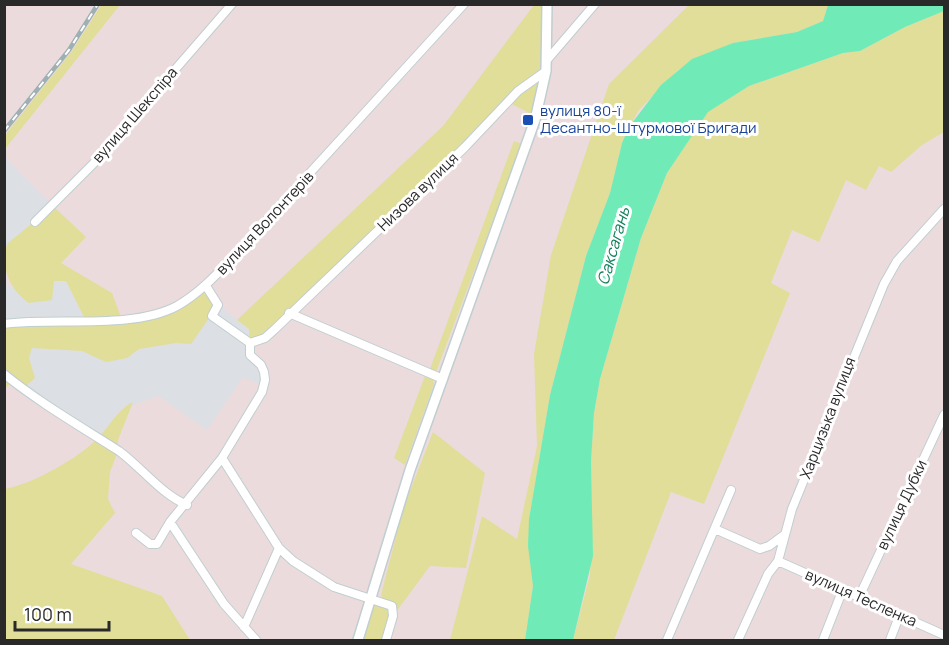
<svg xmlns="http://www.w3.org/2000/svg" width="949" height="645" viewBox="0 0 949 645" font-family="Manrope,sans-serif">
	<rect width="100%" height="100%" fill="#ebdbdd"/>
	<path fill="#dcdfe3" d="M 5,157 L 53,206 L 5,250 Z
		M 4,276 L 9,287 L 66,281 L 86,321 L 5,324 Z
		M 218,305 L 249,329 L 249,350 L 261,365 L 264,386 L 243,377 L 207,430 L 159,396 L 121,409 L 98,439 L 23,389 L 35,378 L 29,358 L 32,348 L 82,351 L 106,362 L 127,358 L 139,349 L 176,343 L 191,344 Z"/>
	<path fill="#e0de99" d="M 101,5 L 120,5 L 5,149 L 5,135 L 72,51 Z
		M 534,5 L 547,5 L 547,60 L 539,80 L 531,114 L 508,102 L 275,329 L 250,343 L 249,329 L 237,320 L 443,126 Z
		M 689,5 L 828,5 L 823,21 L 797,32 L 733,43 L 678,70 L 639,110 L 629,127 L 622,143 L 610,193 L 586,256 L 550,395 L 529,519 L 533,586 L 525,640 L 450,640 L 482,516 L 517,539 L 537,446 L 534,354 L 551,255 L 609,84 Z
		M 944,11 L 944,132 L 922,145 L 891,172 L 879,166 L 866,190 L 846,180 L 819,242 L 792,230 L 771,283 L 790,293 L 704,504 L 671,492 L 614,640 L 573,640 L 590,575 L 592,539 L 591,462 L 594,413 L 600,379 L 641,238 L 667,173 L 707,112 L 749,86 L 843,53 L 860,51 L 905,27 Z
		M 514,141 L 522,144 L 436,372 L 430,369 Z
		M 53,206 L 86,237 L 61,263 L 112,293 L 122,320 L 175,307 L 206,286 L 218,305 L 191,344 L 176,343 L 139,349 L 127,358 L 106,362 L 82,351 L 32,348 L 29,358 L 35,378 L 23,389 L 12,381 L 5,389 L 5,324 L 86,321 L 66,281 L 54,281 L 52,300 L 29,303 C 10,290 0,268 7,244 Z
		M 425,376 L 433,379 L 434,384 L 405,465 L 394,458 Z
		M 133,402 L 118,440 L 118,451 L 110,472 L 108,499 L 115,513 L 71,564 L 162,596 L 190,640 L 5,639 L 4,489 C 31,485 79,458 98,438 C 111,425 116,411 133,402 Z
		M 433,432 L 485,473 L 466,568 L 430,566 L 393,616 L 386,640 L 358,640 L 371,599 L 386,603 L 381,595 L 403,509 Z"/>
	<path fill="#70ebb7" d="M 828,5 L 944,5 L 944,11 L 905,27 L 860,51 L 843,53 L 749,86 L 708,112 L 667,173 L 641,238 L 600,379 L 594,413 L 591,462 L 593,556 L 573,640 L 525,640 L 533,586 L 528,546 L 529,519 L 550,395 L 586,256 L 610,193 L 622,143 L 629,127 L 661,85 L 692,59 L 733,43 L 797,32 L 823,21 Z"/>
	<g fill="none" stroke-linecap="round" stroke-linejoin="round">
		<defs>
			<path id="minor" d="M 547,60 L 595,4
				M 35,222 L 94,163 L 232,4
				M 289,313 L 443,379
				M 4,324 C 55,317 132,330 177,306 C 200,293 217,274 235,255 L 464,4
				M 250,343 L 265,338 L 275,329 L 465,147 L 518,91 L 546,71
				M 4,374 C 40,403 80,426 119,451 C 142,468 161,494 187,505
				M 222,458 L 279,548 L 293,561 L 334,587 L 392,606 L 393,616 L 386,640
				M 170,522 L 224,604 L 256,640
				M 715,529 L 760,549 L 769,546 L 784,535
				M 136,533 L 150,544 L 157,544 L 170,522 L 222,458 L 262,392 L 265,380 L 264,372 L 261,365 L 250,355 L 250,343 L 212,316 L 218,305 L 206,286
				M 778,561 L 944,635
				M 860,595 L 944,415
				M 244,627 L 279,548
				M 667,640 L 731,490
				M 738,640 L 768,574 L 778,561 L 792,509 L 884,284 L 897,261 L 944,209
				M 823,640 L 843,589
				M 890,640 L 900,614"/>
			<path id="tertiary" d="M 358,640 L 410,470 L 535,120 L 546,71 L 547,4"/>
		</defs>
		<use href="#minor" stroke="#c0ced0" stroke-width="10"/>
		<use href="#tertiary" stroke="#c0ced0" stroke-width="12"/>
		<use href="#minor" stroke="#fff" stroke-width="8"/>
		<use href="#tertiary" stroke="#fff" stroke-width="9"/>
		<defs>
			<path id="rail" d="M 4,131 L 69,50 L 98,4"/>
		</defs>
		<use href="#rail" stroke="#9eb0b3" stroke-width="4.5"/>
		<use href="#rail" stroke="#fff" stroke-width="2" stroke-dasharray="7" stroke-linecap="butt"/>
	</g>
	<rect fill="#1a4fb4" stroke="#fff" stroke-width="2" x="522" y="114" width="12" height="12" rx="3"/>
	<g text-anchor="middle" stroke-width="6" stroke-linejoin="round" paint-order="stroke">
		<g font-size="15" fill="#164399" stroke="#fff" text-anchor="start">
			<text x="540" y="116">вулиця 80-ї<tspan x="540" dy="17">Десантно-Штурмової Бригади</tspan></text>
		</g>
		<g font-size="15" fill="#292929" stroke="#fff">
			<text transform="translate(135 115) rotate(-49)" y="5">вулиця Шекспіра</text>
			<text transform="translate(418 192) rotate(-44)" y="5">Низова вулиця</text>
			<text transform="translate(265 223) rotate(-47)" y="5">вулиця Волонтерів</text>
			<text transform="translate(828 418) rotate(-69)" y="5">Харцизька вулиця</text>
			<text transform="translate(902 505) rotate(-65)" y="5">вулиця Дубки</text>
			<text transform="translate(861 598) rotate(24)" y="5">вулиця Тесленка</text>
		</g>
		<g font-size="16" font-style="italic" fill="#11815b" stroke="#fff">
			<text transform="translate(613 246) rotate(-74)" y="6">Саксагань</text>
		</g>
	</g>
	<rect width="949" height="645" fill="none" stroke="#292929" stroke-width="12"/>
	<path d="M15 621v9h94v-9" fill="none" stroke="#292929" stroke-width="3"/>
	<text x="24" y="621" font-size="18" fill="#292929" stroke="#ffffff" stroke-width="4.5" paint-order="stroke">100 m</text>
</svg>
